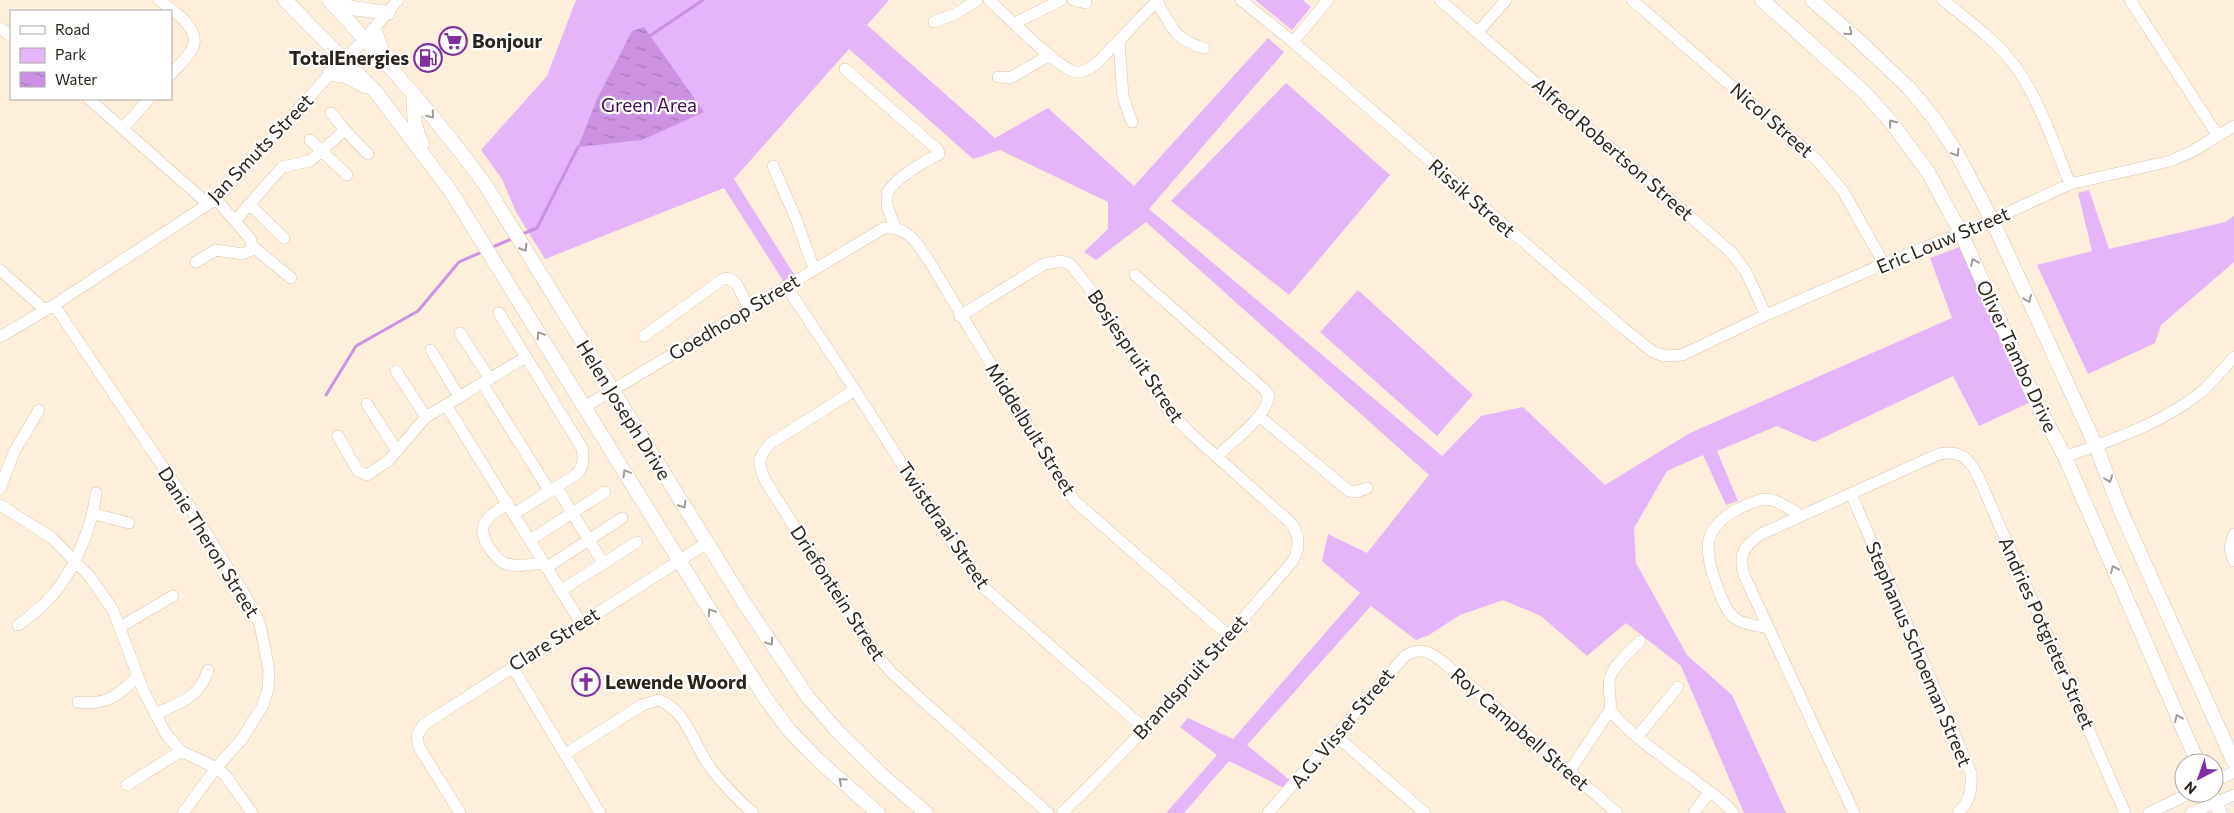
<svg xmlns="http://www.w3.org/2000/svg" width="2234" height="813" viewBox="0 0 2234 813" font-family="Commissioner,sans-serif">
	<defs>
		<pattern id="water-ripples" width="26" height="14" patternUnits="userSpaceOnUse" patternTransform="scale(1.25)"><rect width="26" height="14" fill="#cb92e3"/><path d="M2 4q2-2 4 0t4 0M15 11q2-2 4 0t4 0" fill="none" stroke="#a577b7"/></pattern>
	</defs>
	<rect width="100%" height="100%" fill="#fdefdb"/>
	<path fill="#e4b5f9" d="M 576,0 L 889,0 L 867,25 L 995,138 L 1048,108 L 1134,186 L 1268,38 L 1284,52 L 1149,209 L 1442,456 L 1481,416 L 1523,407 L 1605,485 L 1690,433 L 1952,318 L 1930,258 L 1962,246 L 2031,402 L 1979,426 L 1953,376 L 1814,442 L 1777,426 L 1717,451 L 1738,501 L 1726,505 L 1703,455 L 1667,471 L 1634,528 L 1636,563 L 1687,655 L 1732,695 L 1786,813 L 1744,813 L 1681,666 L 1626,623 L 1587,656 L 1541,616 L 1503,600 L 1460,615 L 1429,635 L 1416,640 L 1371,606 L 1247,745 L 1292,782 L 1286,789 L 1229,761 L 1184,813 L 1166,813 L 1217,755 L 1180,727 L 1188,718 L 1233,739 L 1360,593 L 1322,561 L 1328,534 L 1367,553 L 1429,475 L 1146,222 L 1096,260 L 1084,252 L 1108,229 L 1108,202 L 1000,150 L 973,159 L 849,49 L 734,179 L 795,276 L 784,282 L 724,188 L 545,259 L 516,212 L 502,179 L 481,150 L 547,76 Z
		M 1255,0 L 1303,0 L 1311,7 L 1292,30 Z
		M 1286,83 L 1390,175 L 1289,295 L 1171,201 Z
		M 2089,190 L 2109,249 L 2225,222 L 2234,216 L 2234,262 L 2161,325 L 2155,343 L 2088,374 L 2037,265 L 2092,251 L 2078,193 Z
		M 1358,290 L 1473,395 L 1437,436 L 1320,332 Z"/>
	<path fill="url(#water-ripples)" d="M 644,27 L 704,112 L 642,140 L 578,147 L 597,99 L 632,31 Z"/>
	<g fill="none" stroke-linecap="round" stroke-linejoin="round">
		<path stroke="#cb92e3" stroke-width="3" d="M 651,35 L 703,0
			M 520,235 L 537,228 L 578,147
			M 490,248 L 514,238
			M 326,395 L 356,346 L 418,311 L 459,262 L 484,251"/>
		<defs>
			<path id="minor" d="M 159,0 C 172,10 201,28 193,47 C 189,57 178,66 171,74
				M 989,0 C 1005,14 1059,70 1076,72 C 1086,73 1094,66 1100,60 L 1158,0
				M 1073,0 L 1086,3
				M 1241,0 L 1293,42 L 1623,328 L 1653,352 L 1664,356 L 1682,355 L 1766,315 L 1884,264 L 1992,220 L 2070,184 L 2170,161 L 2191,152 L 2234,126
				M 1440,0 L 1732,253 L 1746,272 L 1766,315
				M 1632,0 L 1817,160 L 1843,191 L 1884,264
				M 1943,0 C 1966,19 1993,38 2012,62 C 2038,95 2054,145 2070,184
				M 2130,0 L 2218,136
				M 1157,1 C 1171,26 1174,40 1204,48
				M 934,22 L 955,14 L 977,0
				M 1015,23 L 1061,0
				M 0,28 L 11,36
				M 1478,32 L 1506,0
				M 1119,41 L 1123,97 L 1132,122
				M 1293,42 L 1328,0
				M 845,69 L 938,150 L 939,154 C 933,158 927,160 921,164 C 909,171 895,181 887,193 L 887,206 L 895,227
				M 998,77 L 1010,78 L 1050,55
				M 89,99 L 208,204
				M 331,113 L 345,130
				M 123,128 L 149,99
				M 310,140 L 347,175
				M 773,166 L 796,219 L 814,269
				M 249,204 L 284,238
				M 235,221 L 282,167 L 310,161 L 345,130 L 368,154
				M 252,246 L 291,278
				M 196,262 L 216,250 L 242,254 L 252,250 L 251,240 L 216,199
				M 0,270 L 45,310
				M 1135,275 L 1265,390 L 1269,396 C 1266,417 1232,442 1217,456
				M 786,286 L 855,390 L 954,546 L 981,585 L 1144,728
				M 54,305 L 190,507 L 252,607 L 260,625 L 269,670 L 268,689 L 263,705 L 242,739 L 216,768 L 183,813
				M 499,313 L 582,448 C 584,460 584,465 577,474 L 514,514
				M 960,316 L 1044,264 L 1062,261 L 1070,264 L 1090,289 L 1166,407 L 1189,432 L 1291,523 C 1300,536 1300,547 1293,561 C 1218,647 1144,734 1062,813
				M 460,333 L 490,379
				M 644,336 L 723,279 L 728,278 L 736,283 L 749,308
				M 0,337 L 54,305 L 216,199 L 330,74 L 365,39 L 398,0
				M 431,350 L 459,397
				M 526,357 L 446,405 L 581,623
				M 396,371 L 426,417
				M 482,383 L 550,492
				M 855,390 L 771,443 C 756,459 758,463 766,482 L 878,657 L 892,673 L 1048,813
				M 367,404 L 397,451
				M 586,406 L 884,228 C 909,226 918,245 931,264 L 1065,488 L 1077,503 L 1228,635
				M 1259,416 L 1349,491 L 1356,492 L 1367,488
				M 338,436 L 358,471 L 367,475 L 388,461 L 426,417 L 446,405
				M 2065,457 C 2111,440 2161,424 2200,393 C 2212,383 2223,369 2234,357
				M 557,488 L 603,563
				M 0,489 L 14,452 L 39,410
				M 1851,494 L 1971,773 C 1972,790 1970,801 1958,813
				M 508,503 C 490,516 474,523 488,546 C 492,552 497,560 504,563 C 515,568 531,564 543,563
				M 0,505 L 52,538 L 90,577 L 113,610 L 144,692 L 166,734 L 181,751 L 216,768 L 225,775 L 252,813
				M 94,514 L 129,523
				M 2234,534 L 2230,548 L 2234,561
				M 530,540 L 605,492
				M 546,568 L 622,518
				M 560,591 L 637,542
				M 18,625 C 28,618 37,611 45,603 C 72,577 92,529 96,493
				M 120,627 L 173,596
				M 1769,628 C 1758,626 1745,625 1736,619 C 1726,612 1721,597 1717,586 C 1704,552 1701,528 1738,509 C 1747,505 1757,499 1767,499 C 1779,500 1791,510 1801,516
				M 512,666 L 600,813
				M 78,702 C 106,706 119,695 138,676
				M 1610,710 C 1634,739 1668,760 1698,783 C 1709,792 1725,801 1733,813
				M 155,714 C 179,703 200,698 208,670
				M 1336,736 L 1425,813
				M 1637,737 L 1678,687
				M 565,754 L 642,705 L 659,700 C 686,710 694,745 710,767 C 723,784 737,799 753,813
				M 1569,772 L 1610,710 C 1612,699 1607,689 1610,678 C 1613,665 1631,651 1640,641
				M 2214,782 L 2234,772
				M 127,785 L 181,751
				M 460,813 L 419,747 L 417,736 L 423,725 L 707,543
				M 1268,813 L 1405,656 C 1420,646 1430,652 1443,662 L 1617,813
				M 1694,813 L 1709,792
				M 1854,813 L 1744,575 C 1738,554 1744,546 1761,534 L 1939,454 C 1961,450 1968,457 1978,476 L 2125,813
				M 2149,813 L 2191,793
				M 2191,813 L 2234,795"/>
			<path id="tertiary" d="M 285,0 L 375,91 L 450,190 L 713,615 L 766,699 L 789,730 L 818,760 L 878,813
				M 329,0 C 384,60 438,119 486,186 L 745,604 L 807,696 L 839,733 L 883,776 L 926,813
				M 330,0 L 352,8 L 388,13
				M 1762,0 L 1864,92 L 1891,122 L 1928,172 L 1961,233 L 2035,400 L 2065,457 L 2198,763
				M 1812,0 L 1856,38 L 1910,89 L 1935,120 L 1956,152 L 1992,220 L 2096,446 L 2120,509 L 2234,762
				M 374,29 L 384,56
				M 330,74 L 346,76 L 365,86
				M 413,92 L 415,126 L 422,144
				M 2211,793 L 2220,813"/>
		</defs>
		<use href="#minor" stroke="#d6c4ac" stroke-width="12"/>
		<use href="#tertiary" stroke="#d6c4ac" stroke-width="15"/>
		<use href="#minor" stroke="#fff" stroke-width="11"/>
		<use href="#tertiary" stroke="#fff" stroke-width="14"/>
	</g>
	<defs><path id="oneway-chevron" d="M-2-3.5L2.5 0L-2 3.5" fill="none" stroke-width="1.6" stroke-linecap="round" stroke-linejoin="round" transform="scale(1.25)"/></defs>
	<g stroke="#9f9c98">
		<use href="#oneway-chevron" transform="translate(1849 32) rotate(41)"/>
		<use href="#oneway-chevron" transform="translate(431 115) rotate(51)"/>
		<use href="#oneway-chevron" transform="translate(1892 123) rotate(-129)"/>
		<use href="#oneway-chevron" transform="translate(1956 153) rotate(59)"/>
		<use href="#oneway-chevron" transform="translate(524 248) rotate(58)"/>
		<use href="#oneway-chevron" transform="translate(1974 262) rotate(-113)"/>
		<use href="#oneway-chevron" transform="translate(2028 299) rotate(67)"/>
		<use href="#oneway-chevron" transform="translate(540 335) rotate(-123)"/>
		<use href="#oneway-chevron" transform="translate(626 473) rotate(-121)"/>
		<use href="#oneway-chevron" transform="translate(2109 479) rotate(69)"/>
		<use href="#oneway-chevron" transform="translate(683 505) rotate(58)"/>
		<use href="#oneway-chevron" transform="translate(2114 569) rotate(-114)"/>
		<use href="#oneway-chevron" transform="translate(711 612) rotate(-122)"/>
		<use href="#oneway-chevron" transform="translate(770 642) rotate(56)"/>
		<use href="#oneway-chevron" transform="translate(2178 718) rotate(-113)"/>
		<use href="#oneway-chevron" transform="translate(842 781) rotate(-138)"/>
	</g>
	<defs>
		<symbol id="supermarket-ring" viewBox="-11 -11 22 22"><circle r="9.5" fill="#fff" stroke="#81309f" stroke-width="1.5"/><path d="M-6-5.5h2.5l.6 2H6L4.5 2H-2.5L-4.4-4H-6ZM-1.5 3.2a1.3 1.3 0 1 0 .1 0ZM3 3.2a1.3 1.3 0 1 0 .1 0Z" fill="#81309f"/></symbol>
		<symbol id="fuel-ring" viewBox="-11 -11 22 22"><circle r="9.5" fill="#fff" stroke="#81309f" stroke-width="1.5"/><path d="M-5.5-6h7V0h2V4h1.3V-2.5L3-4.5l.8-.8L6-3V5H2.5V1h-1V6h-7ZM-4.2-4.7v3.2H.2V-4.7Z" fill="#81309f"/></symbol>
		<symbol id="church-ring" viewBox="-11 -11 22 22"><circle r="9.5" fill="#fff" stroke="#81309f" stroke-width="1.5"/><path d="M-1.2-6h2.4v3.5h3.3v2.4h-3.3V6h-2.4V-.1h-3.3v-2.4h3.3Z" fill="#81309f"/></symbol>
	</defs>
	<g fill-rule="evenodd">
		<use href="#supermarket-ring" x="437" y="25" width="32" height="32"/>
		<use href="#fuel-ring" x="412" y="42" width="32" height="32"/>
		<use href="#church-ring" x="570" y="666" width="32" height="32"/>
	</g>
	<g text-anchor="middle" stroke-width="4.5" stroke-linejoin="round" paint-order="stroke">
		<g font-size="19" font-weight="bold" fill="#2a241a" stroke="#fff" text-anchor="start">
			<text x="472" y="48">Bonjour</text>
			<text x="409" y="65" text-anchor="end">TotalEnergies</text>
			<text x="605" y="689">Lewende Woord</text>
		</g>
		<g font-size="19" fill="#410b54" stroke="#fff">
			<text x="649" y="112">Green Area</text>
		</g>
		<g font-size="19" fill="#2a241a" stroke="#fff">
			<text transform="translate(1772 120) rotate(41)" y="7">Nicol Street</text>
			<text transform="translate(260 148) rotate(-46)" y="7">Jan Smuts Street</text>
			<text transform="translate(1613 149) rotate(41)" y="7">Alfred Robertson Street</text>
			<text transform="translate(1472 198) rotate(41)" y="7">Rissik Street</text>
			<text transform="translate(1943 240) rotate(-23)" y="7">Eric Louw Street</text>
			<text transform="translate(734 317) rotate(-31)" y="7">Goedhoop Street</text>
			<text transform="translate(1136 356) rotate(56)" y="7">Bosjespruit Street</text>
			<text transform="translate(2017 356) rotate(65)" y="7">Oliver Tambo Drive</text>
			<text transform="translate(624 410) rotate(58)" y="7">Helen Joseph Drive</text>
			<text transform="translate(1031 429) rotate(58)" y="7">Middelbult Street</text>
			<text transform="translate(944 525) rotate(56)" y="7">Twistdraai Street</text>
			<text transform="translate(209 542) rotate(58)" y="7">Danie Theron Street</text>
			<text transform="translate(838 593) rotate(57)" y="7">Driefontein Street</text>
			<text transform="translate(2047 633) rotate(66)" y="7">Andries Potgieter Street</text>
			<text transform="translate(554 639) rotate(-32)" y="7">Clare Street</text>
			<text transform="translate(1919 654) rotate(67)" y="7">Stephanus Schoeman Street</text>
			<text transform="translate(1190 677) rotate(-48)" y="7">Brandspruit Street</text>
			<text transform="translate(1342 728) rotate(-50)" y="7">A.G. Visser Street</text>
			<text transform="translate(1520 729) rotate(41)" y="7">Roy Campbell Street</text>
		</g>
	</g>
	<rect x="10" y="10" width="162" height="90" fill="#ffffff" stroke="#aaa7a3"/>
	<rect x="20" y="26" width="25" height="8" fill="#ffffff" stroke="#aaa7a3"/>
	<text x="55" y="35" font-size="15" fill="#2a241a">Road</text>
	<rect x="20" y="48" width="25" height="15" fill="#e4b5f9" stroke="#aaa7a3"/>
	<text x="55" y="60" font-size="15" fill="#2a241a">Park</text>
	<rect x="20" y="72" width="25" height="15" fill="url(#water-ripples)" stroke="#aaa7a3"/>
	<text x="55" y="85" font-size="15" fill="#2a241a">Water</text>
	<g transform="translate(2199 778) rotate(221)"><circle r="24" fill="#ffffff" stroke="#aaa7a3"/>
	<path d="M0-4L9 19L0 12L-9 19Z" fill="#81309f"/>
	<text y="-8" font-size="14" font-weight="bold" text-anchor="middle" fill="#2a241a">N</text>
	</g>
</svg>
